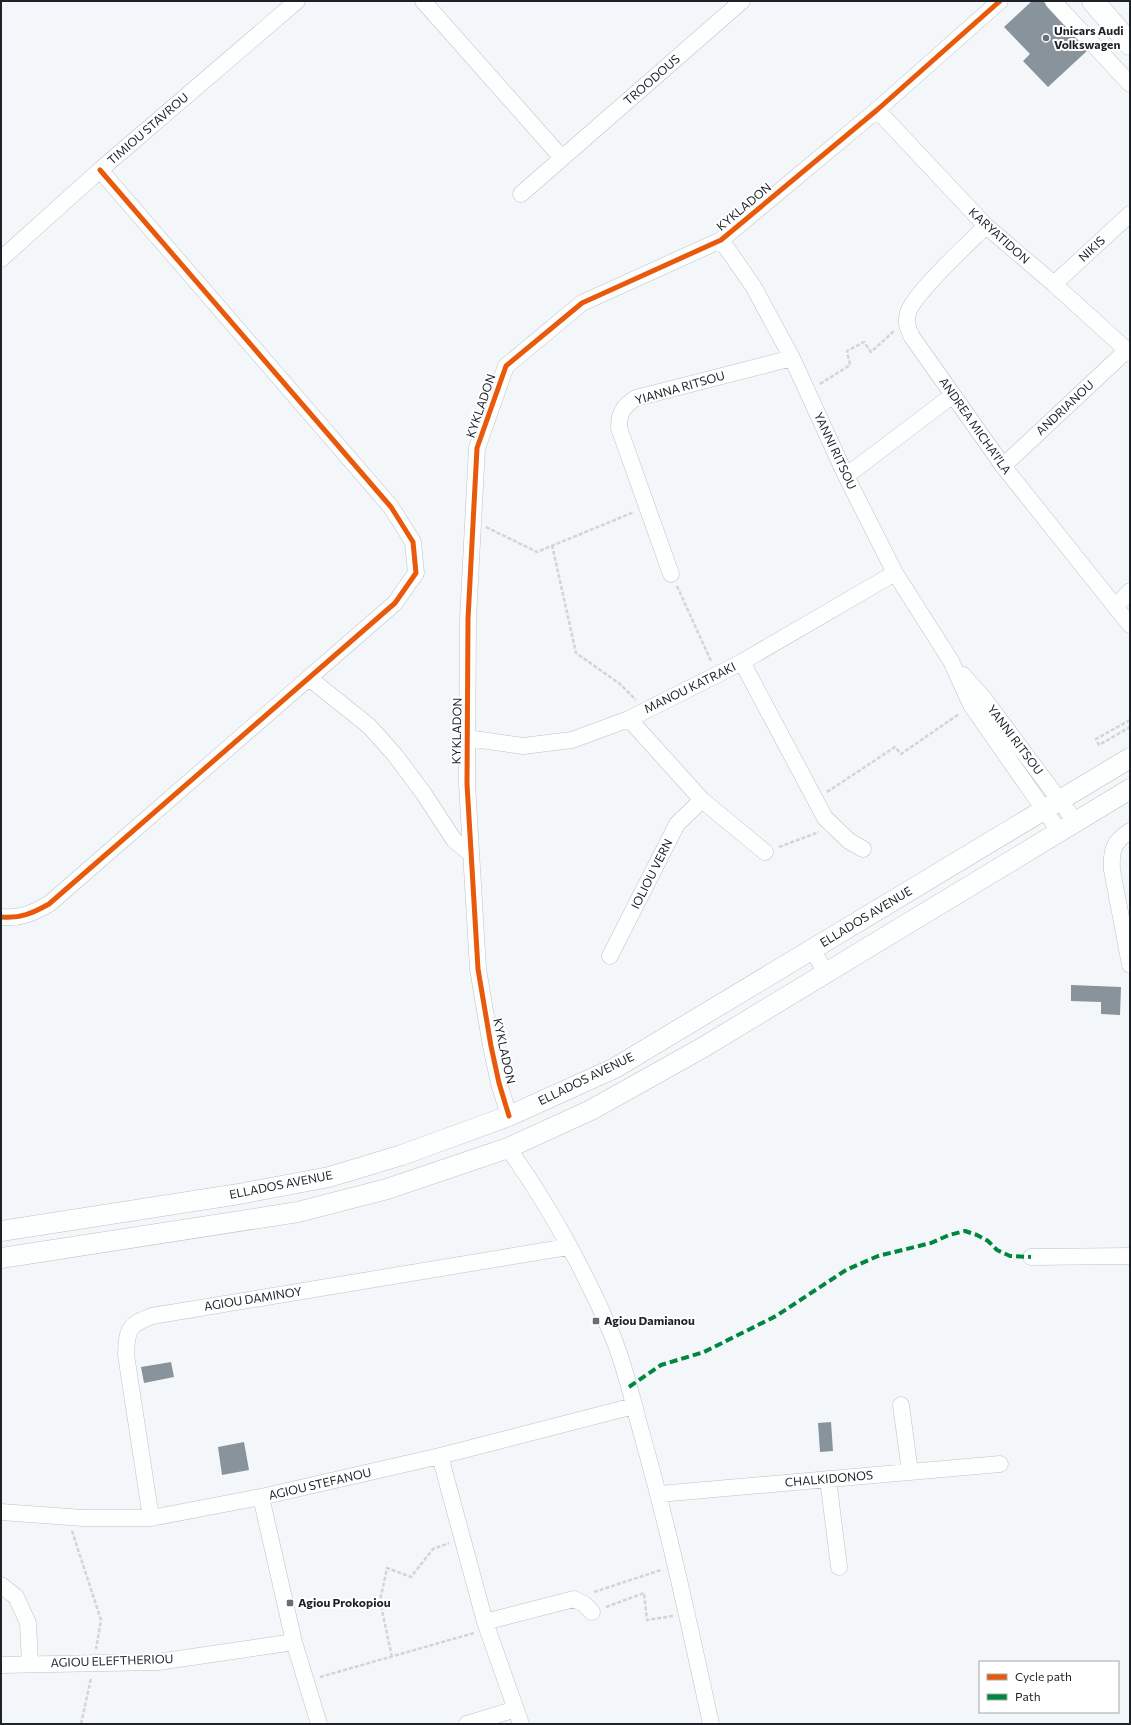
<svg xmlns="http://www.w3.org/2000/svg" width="1131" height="1725" viewBox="0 0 1131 1725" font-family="Commissioner,sans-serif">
	<rect width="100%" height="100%" fill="#f3f7fa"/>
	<path fill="#88939b" d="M 1032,1 L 1043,1 L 1088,50 L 1048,87 L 1023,61 L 1030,54 L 1004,27 Z
		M 1071,985 L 1121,987 L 1120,1015 L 1101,1014 L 1101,1002 L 1071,1001 Z
		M 171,1362 L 174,1377 L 144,1383 L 141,1367 Z
		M 831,1422 L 833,1451 L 820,1452 L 818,1423 Z
		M 244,1442 L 249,1470 L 222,1475 L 218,1447 Z"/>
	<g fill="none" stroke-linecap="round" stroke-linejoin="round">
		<defs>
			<path id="minor" d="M 423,1 L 562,158
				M 1053,1 L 1130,84
				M 877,110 L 986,226 L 1054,284 L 1130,353
				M 521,194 L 742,1
				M 986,226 C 969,243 913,294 908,313 C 905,322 908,329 912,337 L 1003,466 L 1130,625
				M 721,240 L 753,286 L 792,358 L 846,476 L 895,573 L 951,661 L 971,705 L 1059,831
				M 1,259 L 100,170 L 297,1
				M 1054,284 L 1130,214
				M 1003,466 L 1127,350
				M 846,476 L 953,395
				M 671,574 L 619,428 C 619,413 623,406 636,398 L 792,358
				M 1115,607 L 1130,591
				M 742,662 L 825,818 L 849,841 L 863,849
				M 963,675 L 985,700 L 1075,821
				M 309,678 L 369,726 L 395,755 L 424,794 L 454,840 L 471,854
				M 629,719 L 702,800 L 765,852
				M 467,738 L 523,746 L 572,740 L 629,719 L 742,662 L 895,573
				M 1130,831 C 1113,842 1111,850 1112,870 L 1130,965
				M 1,917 C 20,919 33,913 49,904 L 395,603 L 416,573 L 413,542 L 391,507 L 100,170
				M 812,949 L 826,973
				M 610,956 L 677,824 L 702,800
				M 509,1116 L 499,1083 L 491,1046 L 478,969 L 467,784 L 468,619 L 477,448 L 506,366 L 582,303 L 721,240 L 877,110 L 1000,1
				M 508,1148 C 550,1207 585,1271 613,1337 C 626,1369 633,1403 642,1435 C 669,1530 690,1628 711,1724
				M 1031,1257 L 1130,1256
				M 901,1405 L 910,1472
				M 440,1456 L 485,1622 L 521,1724
				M 828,1479 L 839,1567
				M 659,1494 L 1000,1464
				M 261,1497 L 294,1642 L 319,1724
				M 1,1512 L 83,1518 L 151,1518 L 261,1497 L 440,1456 L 634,1406
				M 151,1518 L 126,1355 C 127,1329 128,1325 152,1316 L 568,1247
				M 1,1585 L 16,1597 L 28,1623 L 30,1664
				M 485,1622 L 574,1599 L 584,1604 L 592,1612
				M 1,1665 L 158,1662 L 294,1642
				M 467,1724 L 516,1709"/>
			<path id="major" d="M 1,1231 L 239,1194 L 329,1177 L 402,1155 L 509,1116 L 615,1068 L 1130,758
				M 1,1258 L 298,1212 L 387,1189 L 508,1148 L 591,1110 L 702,1048 L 1130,789"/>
			<path id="highway" d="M 1093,1 L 1130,44"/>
		</defs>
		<use href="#minor" stroke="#bec2c6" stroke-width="17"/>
		<use href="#major" stroke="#bec2c6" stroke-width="21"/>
		<use href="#highway" stroke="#bec2c6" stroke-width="23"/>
		<path stroke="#d3d4d5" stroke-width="2.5" stroke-dasharray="4 2" stroke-linecap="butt" d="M 820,384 L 850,365 L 847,351 L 864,342 L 871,352 L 894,331
			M 486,527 L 537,552 L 634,512
			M 552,545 L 576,653 L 620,684 L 636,700
			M 677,586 L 711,661
			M 1130,720 L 1096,739 L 1099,745 L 1130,727
			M 827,792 L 895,747 L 901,754 L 959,714
			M 779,847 L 819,832
			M 72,1531 L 101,1620 L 96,1649
			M 594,1592 L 661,1570
			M 606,1607 L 644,1593 L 647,1620 L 673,1616
			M 392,1657 L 380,1601 L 387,1568 L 411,1577 L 433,1549 L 449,1543
			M 320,1677 L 474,1633
			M 81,1724 L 91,1678"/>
		<use href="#minor" stroke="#fdfefe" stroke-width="16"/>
		<use href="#major" stroke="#fdfefe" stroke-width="20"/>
		<use href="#highway" stroke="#fdfefe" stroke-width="22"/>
		<path stroke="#00873e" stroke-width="4" stroke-dasharray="8 4" stroke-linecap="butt" d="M 629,1387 L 661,1365 L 704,1352 L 776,1316 L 846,1270 L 878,1256 L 931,1243 L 949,1235 L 965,1231 L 977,1235 L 988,1241 L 997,1250 L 1010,1256 L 1031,1257"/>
		<defs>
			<path id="cycleway" d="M 1,917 C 20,919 33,913 49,904 L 395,603 L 416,573 L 413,542 L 391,507 L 100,170
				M 509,1116 L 499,1083 L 491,1046 L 478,969 L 467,784 L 468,619 L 477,448 L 506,366 L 582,303 L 721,240 L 877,110 L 1000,1"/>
		</defs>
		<use href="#cycleway" stroke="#fff" stroke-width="8"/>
		<use href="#cycleway" stroke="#e8590c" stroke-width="5"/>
	</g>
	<g fill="#676d71" stroke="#fff" stroke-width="1.5">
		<circle cx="1046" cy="38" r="4"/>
		<rect x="592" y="1317" width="8" height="8" rx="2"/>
		<rect x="286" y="1599" width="8" height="8" rx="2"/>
	</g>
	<g text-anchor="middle" stroke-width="4" stroke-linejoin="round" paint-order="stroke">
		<g font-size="12" font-weight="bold" fill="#1c2227" stroke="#fff" text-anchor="start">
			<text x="1054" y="35">Unicars Audi<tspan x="1054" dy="14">Volkswagen</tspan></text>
			<text x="604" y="1325">Agiou Damianou</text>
			<text x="298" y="1607">Agiou Prokopiou</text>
		</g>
		<g font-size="12" fill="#1c2227" stroke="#fff">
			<text transform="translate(652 80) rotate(-41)" y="4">TROODOUS</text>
			<text transform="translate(148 129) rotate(-41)" y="4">TIMIOU STAVROU</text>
			<text transform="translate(744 207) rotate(-40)" y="4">KYKLADON</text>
			<text transform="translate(999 236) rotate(42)" y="4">KARYATIDON</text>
			<text transform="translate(1092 249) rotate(-43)" y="4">NIKIS</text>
			<text transform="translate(680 388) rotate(-16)" y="4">YIANNA RITSOU</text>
			<text transform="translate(481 406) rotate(-71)" y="4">KYKLADON</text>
			<text transform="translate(1065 408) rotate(-43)" y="4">ANDRIANOU</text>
			<text transform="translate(975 426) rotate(55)" y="4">ANDREA MICHA'I'LA</text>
			<text transform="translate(835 451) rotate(65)" y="4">YANNI RITSOU</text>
			<text transform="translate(690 688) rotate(-26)" y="4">MANOU KATRAKI</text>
			<text transform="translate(457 731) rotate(-89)" y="4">KYKLADON</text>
			<text transform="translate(1015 740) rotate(53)" y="4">YANNI RITSOU</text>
			<text transform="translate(652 874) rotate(-63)" y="4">IOLIOU VERN</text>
			<text transform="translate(866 917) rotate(-31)" y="4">ELLADOS AVENUE</text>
			<text transform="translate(504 1051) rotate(78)" y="4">KYKLADON</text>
			<text transform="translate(586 1079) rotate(-26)" y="4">ELLADOS AVENUE</text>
			<text transform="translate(281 1185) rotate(-11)" y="4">ELLADOS AVENUE</text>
			<text transform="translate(253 1299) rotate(-9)" y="4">AGIOU DAMINOY</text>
			<text transform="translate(829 1479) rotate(-5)" y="4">CHALKIDONOS</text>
			<text transform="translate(320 1484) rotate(-13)" y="4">AGIOU STEFANOU</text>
			<text transform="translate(112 1661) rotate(-2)" y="4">AGIOU ELEFTHERIOU</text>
		</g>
	</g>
	<rect width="1131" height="1725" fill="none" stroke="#1c2227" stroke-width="4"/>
	<rect x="979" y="1661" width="140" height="52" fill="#ffffff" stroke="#a4a7a9"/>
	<rect x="987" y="1674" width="20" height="6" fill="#e8590c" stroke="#a4a7a9"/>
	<text x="1015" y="1681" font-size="12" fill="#1c2227">Cycle path</text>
	<rect x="987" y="1694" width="20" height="6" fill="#00873e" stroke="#a4a7a9"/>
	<text x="1015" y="1701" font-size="12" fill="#1c2227">Path</text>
</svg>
